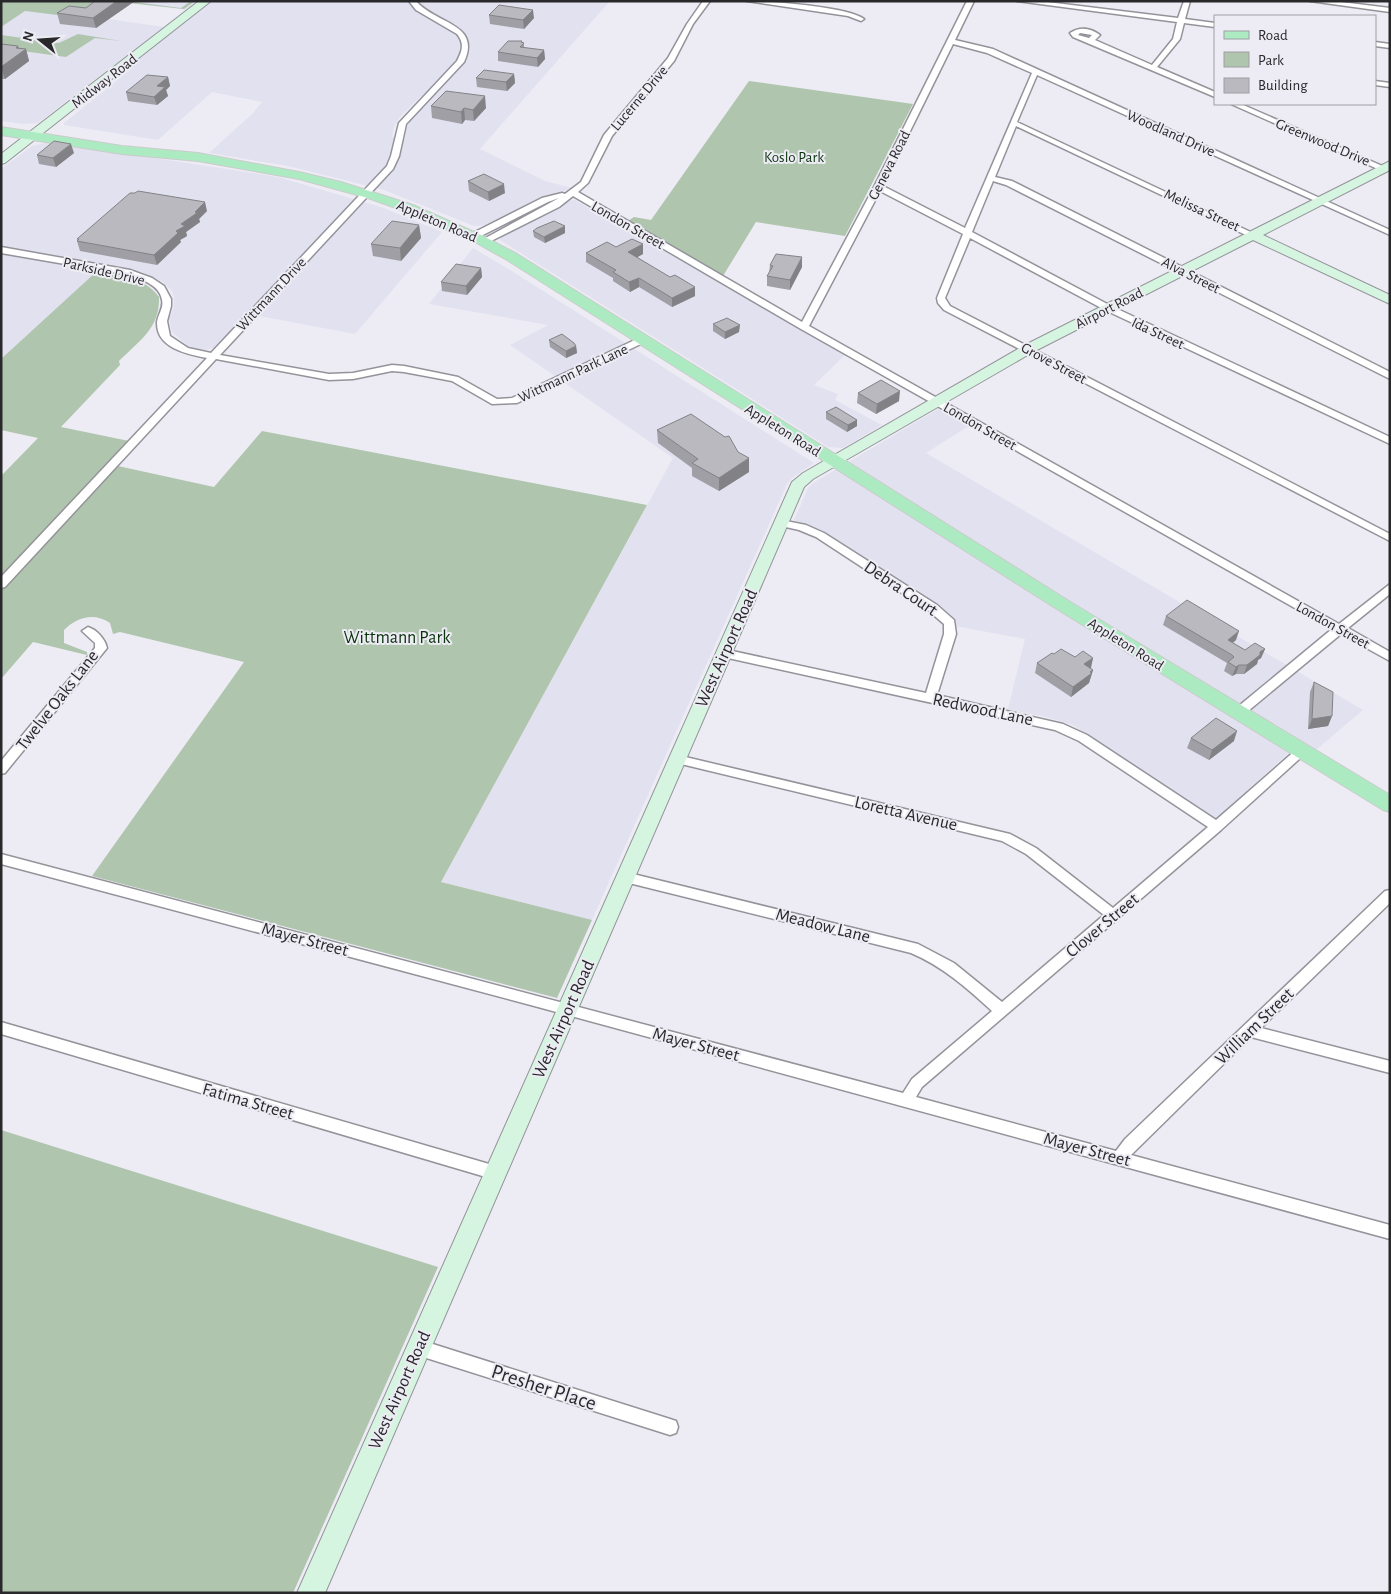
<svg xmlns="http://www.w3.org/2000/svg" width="1391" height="1594" viewBox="0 0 1391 1594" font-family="'Alegreya Sans',sans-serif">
	<rect width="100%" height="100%" fill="#edecf4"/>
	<path fill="#e2e1f0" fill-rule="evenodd" d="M 121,1 L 198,1 L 186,10 Z
		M 206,1 L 610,1 L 480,149 L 545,181 L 572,188 L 546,198 L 487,225 L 474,226 L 384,190 L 288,166 L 209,153 L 253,113 L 262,102 L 212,92 L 158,140 L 64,125 L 64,123 L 130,70 L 120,68 ZM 421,96 L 431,98 L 411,119 L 406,130 L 405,139 L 392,137 L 394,127 L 399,118 Z
		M 25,7 L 164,27 L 38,123 L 23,124 L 1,121 L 1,13 Z
		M 45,143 L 96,149 L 278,177 L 384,208 L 442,232 L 355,334 L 248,314 L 215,348 L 204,350 L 188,346 L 172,332 L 169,319 L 174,307 L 174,298 L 172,291 L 163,282 L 142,272 L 104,265 L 1,359 L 1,169 L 32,146 Z
		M 575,200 L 845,355 L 814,385 L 838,394 L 835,400 L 882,425 L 843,448 L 828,447 L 500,240 L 501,236 L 566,201 Z
		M 473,248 L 515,273 L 814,463 L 792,478 L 787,484 L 592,920 L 441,882 L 673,458 L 510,345 L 548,325 L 429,304 Z
		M 938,409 L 969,426 L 926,453 L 1363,710 L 1316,750 L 1301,742 L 1215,819 L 1073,725 L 1050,718 L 1008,709 L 1025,639 L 955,626 L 951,617 L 945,610 L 821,530 L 794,520 L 808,488 L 813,483 Z"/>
	<path fill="#afc5ae" d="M 1,1 L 126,1 L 181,8 L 191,1 L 195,1 L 184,9 L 128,3 L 106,21 L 25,11 L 1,27 Z
		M 78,34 L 121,41 L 95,38 L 66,57 L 1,48 L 1,35 L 59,43 Z
		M 749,81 L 913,104 L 845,236 L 756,222 L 723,276 L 628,221 L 634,217 L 651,220 Z
		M 96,272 C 118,276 144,276 159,297 C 160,328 140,340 119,361 L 120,365 L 61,427 L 129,441 L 2,576 L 13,578 L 118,466 L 214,487 L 262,431 L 647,505 L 441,882 L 592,920 L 557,998 L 92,876 L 244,662 L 120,632 L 113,634 L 110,623 C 94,612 77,617 64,630 L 64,643 L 87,652 L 87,655 L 33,642 L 1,679 L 1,476 L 38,438 L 1,430 L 1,359 Z
		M 1,1130 L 438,1267 L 293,1593 L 1,1593 Z"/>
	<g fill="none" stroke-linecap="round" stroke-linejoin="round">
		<defs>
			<path id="street" d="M 409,1 L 416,1 C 435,24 482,23 464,62 L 406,124 L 399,156 L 393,169 L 220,355 L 329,374 L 353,373 L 392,365 L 404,366 L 458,377 L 497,399 L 512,398 L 639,338 L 645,338 L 645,342 L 517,403 L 492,404 L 452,381 L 404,372 L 392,371 L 353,379 L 329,380 L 216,359 L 5,587 L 1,588 L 1,577 L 207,358 C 187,354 156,348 157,322 C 158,314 164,308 162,300 C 160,285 141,279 129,275 L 1,253 L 1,247 L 130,270 L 152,278 L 164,286 L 171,299 L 171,306 L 167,321 L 170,336 L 188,348 L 211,353 L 387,166 L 391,156 L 399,123 L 457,61 C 462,51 465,44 457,34 L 416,10 Z
				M 703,1 L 710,1 L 693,24 L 674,61 L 612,136 L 588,183 L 578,192 L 802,322 L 874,187 L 967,1 L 974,1 L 955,40 L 993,49 L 1390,230 L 1390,235 L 1037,75 L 1017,122 L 1257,235 L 1250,237 L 1016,126 L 995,177 L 1012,181 L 1390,372 L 1390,379 L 1006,185 L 993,181 L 972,232 L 1111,306 L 1390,437 L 1390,444 L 1105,310 L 970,238 L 945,298 L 950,306 L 1390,534 L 1390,541 L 944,310 L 938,303 L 937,298 L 963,234 L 880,191 L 809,326 L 1339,624 L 1390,584 L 1390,594 L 1348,628 L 1390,652 L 1390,661 L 1341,634 L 1242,716 L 1234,716 L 1232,713 L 1234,710 L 1332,629 L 801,329 L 573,196 L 559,207 L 487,243 L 480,241 L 559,198 L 548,202 L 477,238 L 471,238 L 471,234 L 542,198 L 562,193 L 565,194 L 581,182 L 604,135 L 668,58 L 687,24 ZM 953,44 L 987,53 L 1032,73 L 965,228 L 883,186 Z
				M 747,1 C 769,1 849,7 864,19 L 861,21 L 848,16 Z
				M 1017,1 L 1039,1 L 1178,18 L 1184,1 L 1190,1 L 1185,19 L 1215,23 L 1215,27 L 1184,23 L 1180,39 L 1157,67 L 1215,92 L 1215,97 L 1073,37 L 1070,33 C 1080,26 1091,28 1100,35 L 1095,40 L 1152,65 L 1173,39 L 1177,22 ZM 1080,33 L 1092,35 L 1089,38 L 1078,35 Z
				M 1310,1 L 1333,1 L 1390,8 L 1390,12 Z
				M 1375,42 L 1390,44 L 1390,48 L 1375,46 Z
				M 1375,81 L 1390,83 L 1390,87 L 1375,85 Z
				M 1231,104 L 1241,104 L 1387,168 L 1380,170 Z
				M 781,520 L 806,525 L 824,533 L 937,605 L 954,620 L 956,634 L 937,695 L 1063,724 L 1087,735 L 1216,820 L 1297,749 L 1305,749 L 1307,752 L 1221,830 L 922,1087 L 916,1097 L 1116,1151 L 1125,1139 L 1385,891 L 1390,890 L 1390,903 L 1261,1028 L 1390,1061 L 1390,1073 L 1251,1037 L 1131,1155 L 1390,1225 L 1390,1239 L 538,1007 L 1,864 L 1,854 L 903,1093 L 912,1079 L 992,1011 C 967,988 942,966 911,953 L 625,882 L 620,881 L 618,877 L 620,873 L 625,872 L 918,944 L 954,963 L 1002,1002 L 1104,915 L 1026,854 L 1002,841 L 677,763 L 673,762 L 671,759 L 673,756 L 677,755 L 1010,834 L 1036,848 L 1113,908 L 1208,827 L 1079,741 L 1055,730 L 719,656 L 717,653 L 719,650 L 723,649 L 926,693 L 944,634 L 944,624 L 929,611 L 816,537 L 799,530 L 777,525 L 776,523 L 777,521 Z
				M 88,627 C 97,630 105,639 107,648 L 5,773 L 1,774 L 1,761 L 95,648 L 95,643 L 82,631 Z
				M 1,1022 L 496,1166 L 501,1168 L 504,1173 L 501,1178 L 496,1180 L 1,1034 Z
				M 417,1339 L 670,1419 L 676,1421 L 678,1427 L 676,1433 L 670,1435 L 417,1355 L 411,1353 L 409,1347 L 411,1341 Z"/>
			<path id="secondary" d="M 199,1 L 211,1 L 5,163 L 1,164 L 1,154 Z
				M 1390,161 L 1390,170 L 1263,235 L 1390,295 L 1390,304 L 1253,240 L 1033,352 L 813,479 L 804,487 L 325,1593 L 297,1593 L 792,482 L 803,473 L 1023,346 Z"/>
			<path id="primary" d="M 1,127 L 122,146 L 198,153 L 299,172 L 341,182 L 413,205 L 483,236 L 517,254 L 1072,603 L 1390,795 L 1390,812 L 1383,810 L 1060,611 L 507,260 L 473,241 L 404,211 L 368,198 L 299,179 L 198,161 L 122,154 L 1,135 Z"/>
		</defs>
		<use href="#street" stroke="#94939a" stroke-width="3"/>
		<use href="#secondary" stroke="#94939a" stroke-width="2"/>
		<use href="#primary" stroke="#cccbcc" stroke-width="2"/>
		<use href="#street" fill="#fff" fill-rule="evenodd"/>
		<use href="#secondary" fill="#d6f5e0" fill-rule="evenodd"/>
		<use href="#primary" fill="#acebc2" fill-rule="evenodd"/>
	</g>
	<path fill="#a09fa5" d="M 95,1 L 135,1 L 96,28 L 60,24 L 57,13 L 86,8 Z
		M 489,15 L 534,18 L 524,29 L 490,24 Z
		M 522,41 L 522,43 L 524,43 L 524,48 L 544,50 L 545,59 L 538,67 L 498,61 L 498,52 Z
		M 1,44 L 18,46 L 19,48 L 26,49 L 29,61 L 5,79 L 1,79 Z
		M 514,74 L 515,83 L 507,91 L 477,87 L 476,78 Z
		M 168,77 L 170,86 L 166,90 L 168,96 L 157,105 L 128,101 L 126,92 Z
		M 431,106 L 486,108 L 474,121 L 465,120 L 462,124 L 432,118 Z
		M 74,153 L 56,167 L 39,164 L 37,155 Z
		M 468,181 L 505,193 L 489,201 L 469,191 Z
		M 207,211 L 199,219 L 200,222 L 186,232 L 187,236 L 180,240 L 181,242 L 157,265 L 80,251 L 77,241 L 78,240 L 77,239 Z
		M 419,225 L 421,238 L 401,261 L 373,256 L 371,244 Z
		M 533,231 L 565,233 L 545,243 L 534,237 Z
		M 643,244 L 643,254 L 637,257 L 695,296 L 672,307 L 639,287 L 630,292 L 613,281 L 613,278 L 586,262 L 586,253 Z
		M 770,265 L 802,267 L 790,290 L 767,286 L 767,276 L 769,273 Z
		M 481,268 L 482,277 L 467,295 L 442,291 L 441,282 Z
		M 713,324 L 739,332 L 725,339 L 713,331 Z
		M 549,340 L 576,346 L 577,353 L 566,358 L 550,347 Z
		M 858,393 L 899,401 L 876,414 L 857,403 Z
		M 826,412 L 857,420 L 857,426 L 847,432 L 826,419 Z
		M 657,430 L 725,437 L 749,472 L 719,491 L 692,476 L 692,468 L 658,443 Z
		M 1166,616 L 1236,640 L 1233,643 L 1245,650 L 1265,649 L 1261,658 L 1258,660 L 1257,664 L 1244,674 L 1236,674 L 1232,676 L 1224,671 L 1227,663 L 1163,625 Z
		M 1054,654 L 1075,657 L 1093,658 L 1090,668 L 1093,670 L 1089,683 L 1071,697 L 1035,673 L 1037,663 Z
		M 1314,682 L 1332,716 L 1328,726 L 1308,729 L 1310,692 Z
		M 1191,738 L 1234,741 L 1209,760 L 1187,748 Z"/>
	<path fill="#828286" d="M 117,1 L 135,1 L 96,28 L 93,18 Z
		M 533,10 L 534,18 L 524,29 L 523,20 Z
		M 18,46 L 20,53 L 26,49 L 29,61 L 5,79 L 1,67 L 16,48 Z
		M 544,50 L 545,59 L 538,67 L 537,58 Z
		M 514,74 L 515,83 L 507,91 L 506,82 Z
		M 168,77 L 170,86 L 166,90 L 168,96 L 157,105 L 154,97 L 157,86 Z
		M 485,96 L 486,108 L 474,121 L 473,110 Z
		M 464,108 L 465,120 L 462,124 L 461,112 Z
		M 71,144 L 74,153 L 56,167 L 53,158 Z
		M 504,184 L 505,193 L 489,201 L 488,192 Z
		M 205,202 L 207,211 L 199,219 L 200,222 L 186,232 L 187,236 L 180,240 L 181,242 L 157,265 L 154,255 L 181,224 Z
		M 419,225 L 421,238 L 401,261 L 400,248 Z
		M 565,226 L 565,233 L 545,243 L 544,237 Z
		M 643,244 L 643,254 L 629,262 L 628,252 Z
		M 802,257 L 802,267 L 790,290 L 790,280 Z
		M 481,268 L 482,277 L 467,295 L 466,286 Z
		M 639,278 L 639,287 L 630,292 L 629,282 Z
		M 695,287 L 695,296 L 672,307 L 672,298 Z
		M 740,325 L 739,332 L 725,339 L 725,332 Z
		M 576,346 L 577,353 L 566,358 L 566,351 Z
		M 900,391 L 899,401 L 876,414 L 877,404 Z
		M 857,420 L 857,426 L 847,432 L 848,425 Z
		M 749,458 L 749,472 L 719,491 L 719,478 Z
		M 1239,631 L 1236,640 L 1224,649 L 1228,640 Z
		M 1265,649 L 1261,658 L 1258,660 L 1257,664 L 1244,674 L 1247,665 L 1260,652 Z
		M 1093,658 L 1091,668 L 1082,674 L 1084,664 Z
		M 1239,665 L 1236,674 L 1232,676 L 1236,667 Z
		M 1093,670 L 1089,683 L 1071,697 L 1073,687 Z
		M 1332,716 L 1328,726 L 1308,729 L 1312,719 Z
		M 1237,731 L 1234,741 L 1209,760 L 1212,750 Z"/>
	<path fill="#bab9c0" stroke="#828286" d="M 95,1 L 117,1 L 93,18 L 57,13 L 69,6 L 86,8 Z
		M 499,5 L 533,10 L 523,20 L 489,15 Z
		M 508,41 L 522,41 L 521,42 L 524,43 L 520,47 L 544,50 L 537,58 L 498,52 Z
		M 1,44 L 18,46 L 16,48 L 26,49 L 1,67 Z
		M 484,70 L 514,74 L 506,82 L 476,78 Z
		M 147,75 L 168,77 L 157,86 L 165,87 L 154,97 L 126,92 Z
		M 446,91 L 485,96 L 473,110 L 464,108 L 461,112 L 431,106 Z
		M 54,141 L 71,144 L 53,158 L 37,155 Z
		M 484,174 L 504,184 L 488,192 L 468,181 Z
		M 138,191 L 205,202 L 195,212 L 197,213 L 181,224 L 185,226 L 176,231 L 178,233 L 154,255 L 77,241 L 79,239 L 77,239 L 130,193 L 135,193 Z
		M 392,221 L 419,225 L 400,248 L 371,244 Z
		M 554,221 L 565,226 L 544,237 L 533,231 L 537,228 Z
		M 632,239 L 643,244 L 628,252 L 670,277 L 675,275 L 695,287 L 672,298 L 639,278 L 629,282 L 613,272 L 616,270 L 586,253 L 607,242 L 616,247 Z
		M 776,254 L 802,257 L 790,280 L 767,276 L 773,266 L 770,265 Z
		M 456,264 L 481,268 L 466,286 L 441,282 Z
		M 727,318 L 740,325 L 725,332 L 713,324 Z
		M 562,334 L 574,343 L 576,346 L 566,351 L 549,340 Z
		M 881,380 L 900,391 L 877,404 L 858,393 Z
		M 836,407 L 857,420 L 848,425 L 826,412 Z
		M 691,414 L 725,437 L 729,436 L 738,452 L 749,458 L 719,478 L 692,463 L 698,459 L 657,430 Z
		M 1187,600 L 1239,631 L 1228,640 L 1245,650 L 1255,643 L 1265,649 L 1260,652 L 1260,655 L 1247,665 L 1239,665 L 1236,667 L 1228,662 L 1234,657 L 1232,655 L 1166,616 Z
		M 1061,649 L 1075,657 L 1083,651 L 1093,658 L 1084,664 L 1093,670 L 1090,672 L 1092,673 L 1073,687 L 1037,663 L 1052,653 L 1054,654 Z
		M 1314,682 L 1333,692 L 1332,716 L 1312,719 Z
		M 1216,718 L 1237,731 L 1212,750 L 1191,738 Z"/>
	<g text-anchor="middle" stroke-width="4" stroke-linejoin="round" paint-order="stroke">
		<g font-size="15" fill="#29282b" stroke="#edecf4">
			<text transform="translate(104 81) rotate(-38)" y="5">Midway Road</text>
			<text transform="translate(639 98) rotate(-50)" y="5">Lucerne Drive</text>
			<text transform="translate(1171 133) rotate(24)" y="5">Woodland Drive</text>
			<text transform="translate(1323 142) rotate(23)" y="5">Greenwood Drive</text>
			<text transform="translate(889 165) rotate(-63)" y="5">Geneva Road</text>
			<text transform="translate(1202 210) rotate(25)" y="5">Melissa Street</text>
			<text transform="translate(437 221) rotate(23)" y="5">Appleton Road</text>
			<text transform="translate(628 225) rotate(30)" y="5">London Street</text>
			<text transform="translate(104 271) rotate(13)" y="5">Parkside Drive</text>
			<text transform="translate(1191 275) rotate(27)" y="5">Alva Street</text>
			<text transform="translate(271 294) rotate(-47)" y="5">Wittmann Drive</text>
			<text transform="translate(1109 308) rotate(-27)" y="5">Airport Road</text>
			<text transform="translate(1158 333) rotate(25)" y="5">Ida Street</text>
			<text transform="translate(1054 363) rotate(28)" y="5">Grove Street</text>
			<text transform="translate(573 373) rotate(-25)" y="5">Wittmann Park Lane</text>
			<text transform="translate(980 426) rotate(30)" y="5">London Street</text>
			<text transform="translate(783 430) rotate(32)" y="5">Appleton Road</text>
			<text transform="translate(1333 625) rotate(29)" y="5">London Street</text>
			<text transform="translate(1126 644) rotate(32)" y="5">Appleton Road</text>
		</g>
		<g font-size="15" fill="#0a330d" stroke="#edecf4">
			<text x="794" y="162">Koslo Park</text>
		</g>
		<g font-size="18" fill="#29282b" stroke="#edecf4">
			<text transform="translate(901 588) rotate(34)" y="6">Debra Court</text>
			<text transform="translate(726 648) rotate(-66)" y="6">West Airport Road</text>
			<text transform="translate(57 700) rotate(-52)" y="6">Twelve Oaks Lane</text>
			<text transform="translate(983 709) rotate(12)" y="6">Redwood Lane</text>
			<text transform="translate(906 813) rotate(13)" y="6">Loretta Avenue</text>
			<text transform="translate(823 925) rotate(14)" y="6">Meadow Lane</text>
			<text transform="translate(1102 925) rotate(-40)" y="6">Clover Street</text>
			<text transform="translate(305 939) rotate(15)" y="6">Mayer Street</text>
			<text transform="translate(563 1019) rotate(-66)" y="6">West Airport Road</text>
			<text transform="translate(1254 1026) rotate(-44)" y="6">William Street</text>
			<text transform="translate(696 1044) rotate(15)" y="6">Mayer Street</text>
			<text transform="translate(248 1101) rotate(16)" y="6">Fatima Street</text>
			<text transform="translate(1087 1149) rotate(15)" y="6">Mayer Street</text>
			<text transform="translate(399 1390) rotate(-66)" y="6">West Airport Road</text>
		</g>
		<g font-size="18" fill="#0a330d" stroke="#edecf4">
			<text x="397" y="643">Wittmann Park</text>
		</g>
		<g font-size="21" fill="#29282b" stroke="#edecf4">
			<text transform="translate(544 1387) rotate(18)" y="7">Presher Place</text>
		</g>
	</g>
	<rect width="1391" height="1594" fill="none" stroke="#29282b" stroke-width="5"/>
	<rect x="1214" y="15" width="162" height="90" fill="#edecf4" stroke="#9f9ea4"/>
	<rect x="1224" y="31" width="25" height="8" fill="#acebc2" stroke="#9f9ea4"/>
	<text x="1258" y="40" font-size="15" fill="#29282b">Road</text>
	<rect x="1224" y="52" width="25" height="15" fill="#afc5ae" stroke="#9f9ea4"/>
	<text x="1258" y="65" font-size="15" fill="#29282b">Park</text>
	<rect x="1224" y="78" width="25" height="15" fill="#bab9c0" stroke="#9f9ea4"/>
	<text x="1258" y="90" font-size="15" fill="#29282b">Building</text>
	<g transform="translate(40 40) rotate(287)" stroke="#edecf4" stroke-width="4" paint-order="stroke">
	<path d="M0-4L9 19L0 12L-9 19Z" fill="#29282b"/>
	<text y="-8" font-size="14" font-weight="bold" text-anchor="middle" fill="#29282b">N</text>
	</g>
</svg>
